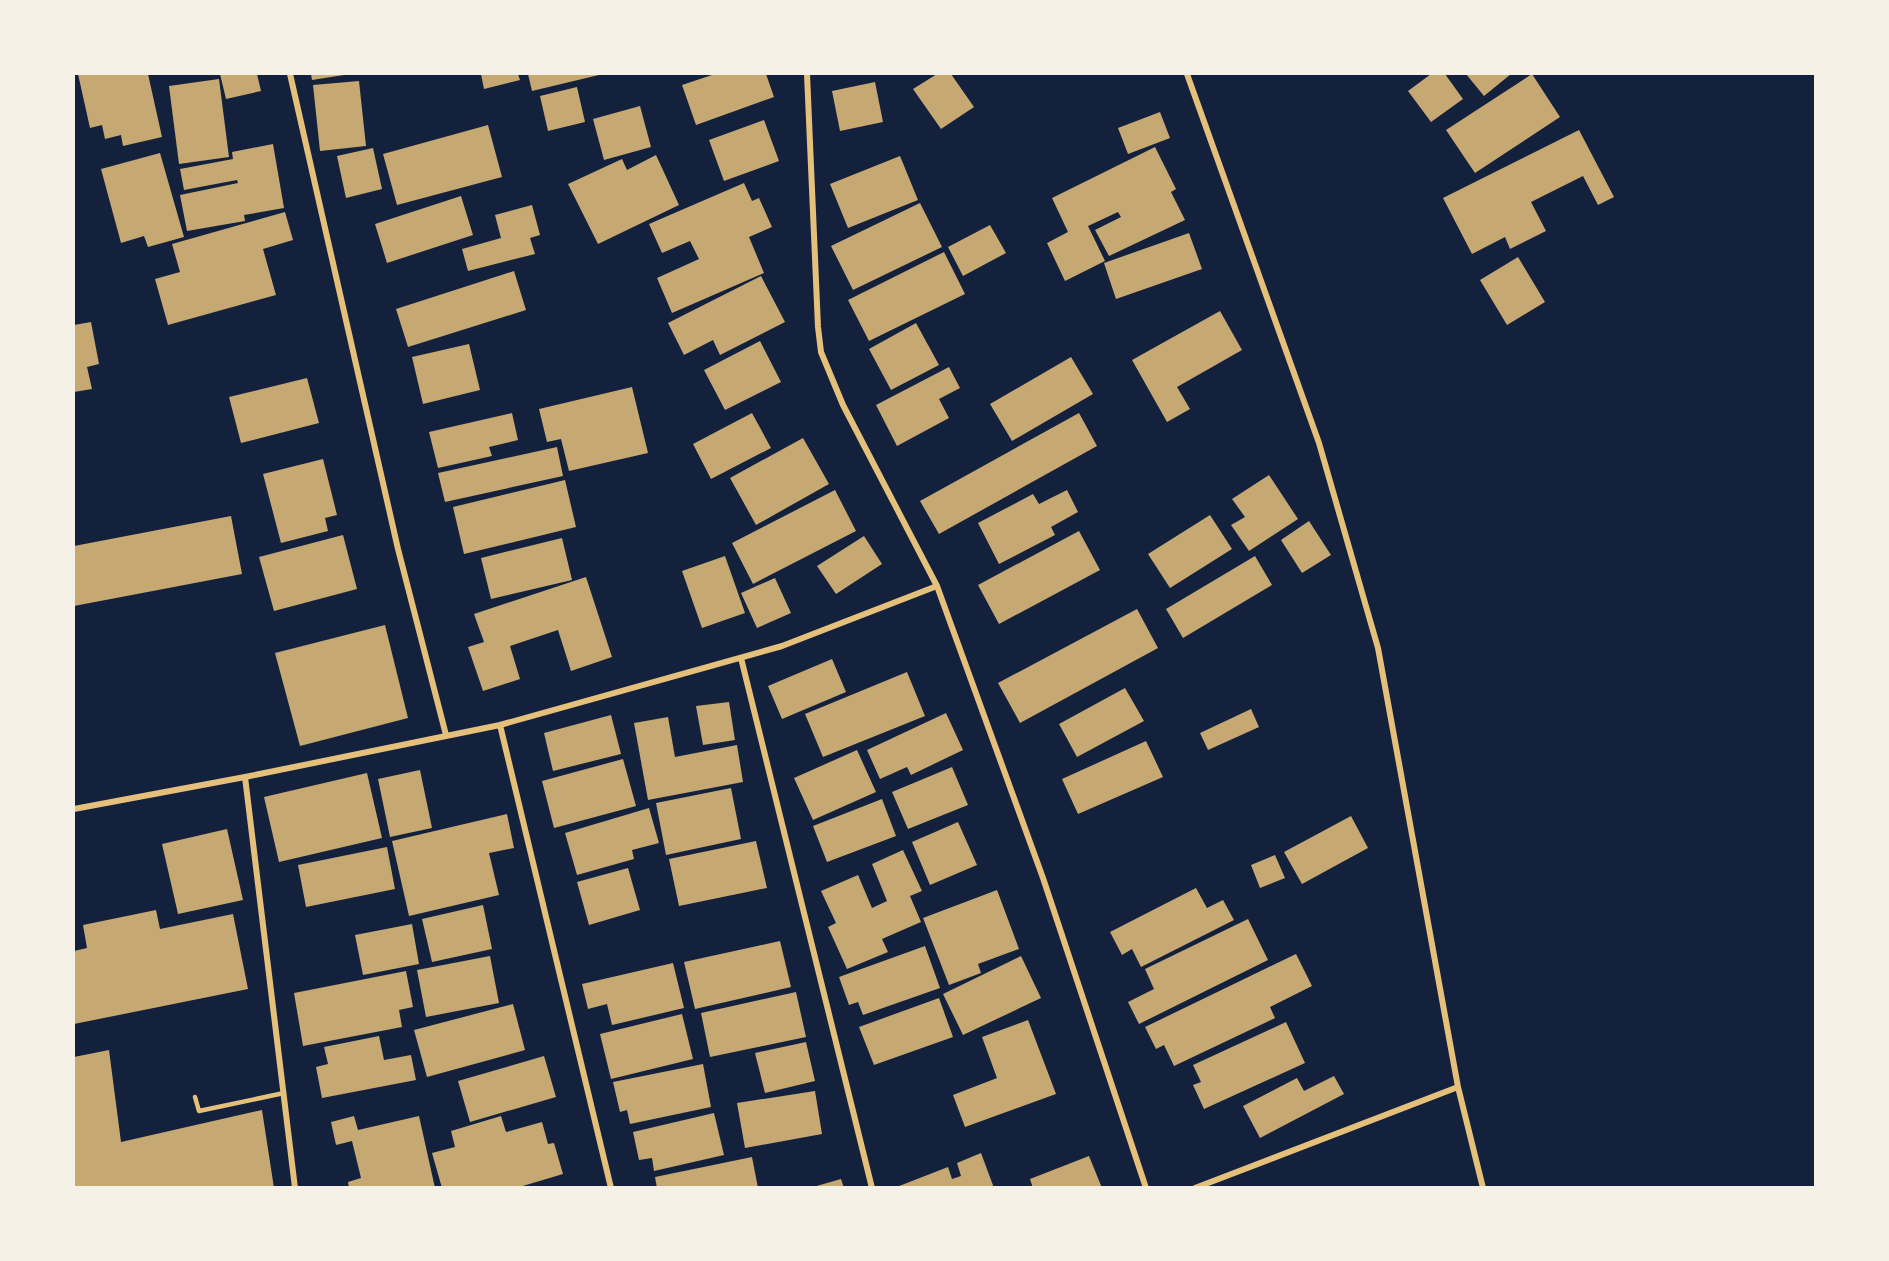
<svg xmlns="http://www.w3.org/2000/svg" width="1889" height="1261" viewBox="0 0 1889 1261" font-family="'DM Sans',sans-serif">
	<rect width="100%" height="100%" fill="#14213d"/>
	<path fill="#c6a872" d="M 78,74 L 148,74 L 162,137 L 123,146 L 121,135 L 105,139 L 102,125 L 90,128 Z
		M 220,74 L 257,74 L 261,91 L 226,99 Z
		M 311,74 L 344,74 L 344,75 L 312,80 Z
		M 481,74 L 518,74 L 520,80 L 484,89 Z
		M 528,74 L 603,74 L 532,91 Z
		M 715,74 L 766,74 L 774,97 L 696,125 L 682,85 Z
		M 937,74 L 951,74 L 974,107 L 941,129 L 913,89 Z
		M 1431,74 L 1445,74 L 1463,99 L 1431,122 L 1408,91 Z
		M 1466,74 L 1511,74 L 1484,96 Z
		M 1532,74 L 1560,117 L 1475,173 L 1446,130 Z
		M 219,79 L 229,157 L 179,164 L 169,86 Z
		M 359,81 L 366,146 L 320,151 L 313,85 Z
		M 875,82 L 883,122 L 840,131 L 832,91 Z
		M 577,87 L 585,122 L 548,131 L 540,96 Z
		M 640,106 L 651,147 L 604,160 L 593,119 Z
		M 1160,112 L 1170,138 L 1128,154 L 1118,128 Z
		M 764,120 L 779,161 L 724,181 L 709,140 Z
		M 488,125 L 502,177 L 397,205 L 383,154 Z
		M 1579,130 L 1614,197 L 1598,205 L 1583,176 L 1531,202 L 1546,231 L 1510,249 L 1505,237 L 1472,254 L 1443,198 Z
		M 273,144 L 284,208 L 244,215 L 245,221 L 187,231 L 180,195 L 238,183 L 237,180 L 184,190 L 180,169 L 233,159 L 232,152 Z
		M 1155,147 L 1176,189 L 1171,192 L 1185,220 L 1109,256 L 1095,230 L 1121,217 L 1118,212 L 1088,226 L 1105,261 L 1065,281 L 1047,243 L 1068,232 L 1052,198 Z
		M 373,148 L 382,189 L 346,198 L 337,156 Z
		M 160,153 L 184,237 L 148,247 L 144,236 L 121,243 L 101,169 Z
		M 656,155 L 679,205 L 598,244 L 568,184 L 622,159 L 627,170 Z
		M 900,156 L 918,200 L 848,228 L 830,184 Z
		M 744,183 L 752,201 L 759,198 L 772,227 L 749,237 L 764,273 L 672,313 L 657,278 L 699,259 L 690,241 L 662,253 L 649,224 Z
		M 461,196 L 473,235 L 387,263 L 375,224 Z
		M 920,203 L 942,247 L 853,290 L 831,246 Z
		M 532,205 L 540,235 L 530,238 L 535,254 L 468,271 L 462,249 L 501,238 L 495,215 Z
		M 285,212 L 293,240 L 263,249 L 276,295 L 168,325 L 155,279 L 180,272 L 172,244 Z
		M 990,225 L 1006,253 L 963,276 L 948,247 Z
		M 1189,233 L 1202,269 L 1116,299 L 1104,263 Z
		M 944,252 L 965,294 L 869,341 L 848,300 Z
		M 1518,257 L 1545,302 L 1507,325 L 1480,280 Z
		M 514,271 L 526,310 L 408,347 L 396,309 Z
		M 761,276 L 785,322 L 720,355 L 713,340 L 684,355 L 668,323 Z
		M 1220,311 L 1242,350 L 1177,387 L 1190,409 L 1167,422 L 1132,360 Z
		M 91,322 L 99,364 L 87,367 L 92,389 L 74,392 L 74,325 Z
		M 916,323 L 939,365 L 891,390 L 869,349 Z
		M 760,341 L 781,382 L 725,410 L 704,370 Z
		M 469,344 L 480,390 L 423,404 L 412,357 Z
		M 1071,357 L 1093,394 L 1012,441 L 990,404 Z
		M 949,367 L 960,388 L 939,399 L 949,418 L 897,446 L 876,405 Z
		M 307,378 L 319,423 L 241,443 L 229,397 Z
		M 632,387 L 648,453 L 569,471 L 561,439 L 547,442 L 539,409 Z
		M 512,413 L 518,440 L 489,447 L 492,456 L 438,468 L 429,432 Z
		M 752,413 L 771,448 L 711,479 L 693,444 Z
		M 1079,413 L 1097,446 L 939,534 L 920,501 Z
		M 803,438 L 829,484 L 756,525 L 730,478 Z
		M 557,447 L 563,476 L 445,502 L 438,473 Z
		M 323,459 L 337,515 L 325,518 L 328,531 L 281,543 L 263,474 Z
		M 1269,475 L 1298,519 L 1249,551 L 1231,525 L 1245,517 L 1232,499 Z
		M 565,480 L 576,527 L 464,554 L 453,507 Z
		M 835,490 L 856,531 L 753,584 L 732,543 Z
		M 1067,490 L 1078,512 L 1051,527 L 1055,535 L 999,564 L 978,523 L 1033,494 L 1039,504 Z
		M 1210,515 L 1232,549 L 1170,588 L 1148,554 Z
		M 231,516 L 242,574 L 74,606 L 74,546 Z
		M 1309,521 L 1331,555 L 1302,573 L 1281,540 Z
		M 1079,531 L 1100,570 L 999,624 L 978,585 Z
		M 343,535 L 357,589 L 274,611 L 259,557 Z
		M 864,536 L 882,564 L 836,594 L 817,566 Z
		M 562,538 L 572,580 L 491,599 L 481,558 Z
		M 725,556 L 745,613 L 702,628 L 682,571 Z
		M 1255,556 L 1272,585 L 1183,638 L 1166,609 Z
		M 586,577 L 612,657 L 571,671 L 558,630 L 510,646 L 520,679 L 483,691 L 468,647 L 484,642 L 474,614 Z
		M 775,578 L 791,613 L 757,628 L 741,593 Z
		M 1137,609 L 1158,648 L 1020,723 L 998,683 Z
		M 385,625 L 408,718 L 300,746 L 275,653 Z
		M 832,659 L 846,692 L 782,719 L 768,686 Z
		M 907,672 L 925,716 L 823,757 L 805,714 Z
		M 1125,688 L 1144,721 L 1077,757 L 1059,724 Z
		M 729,702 L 735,740 L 703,745 L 696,706 Z
		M 1251,709 L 1259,727 L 1208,750 L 1200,733 Z
		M 946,713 L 963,750 L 911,775 L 907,767 L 880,779 L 867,750 Z
		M 611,715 L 621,754 L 553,771 L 544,733 Z
		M 668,717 L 675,757 L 737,745 L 743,782 L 648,800 L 634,723 Z
		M 1146,741 L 1163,777 L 1078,814 L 1062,779 Z
		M 857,750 L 876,792 L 813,820 L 794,778 Z
		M 623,759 L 636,806 L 554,828 L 542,781 Z
		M 952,767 L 968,805 L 908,829 L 892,792 Z
		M 420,770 L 432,828 L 390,837 L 378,779 Z
		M 367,773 L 382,838 L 279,862 L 264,797 Z
		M 731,788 L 741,839 L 666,855 L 656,803 Z
		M 882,799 L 896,836 L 827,862 L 813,826 Z
		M 649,808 L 659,843 L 632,850 L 634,859 L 577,875 L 565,833 Z
		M 507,814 L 514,848 L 489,853 L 499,895 L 409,916 L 392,841 Z
		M 1351,816 L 1368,848 L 1302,884 L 1284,852 Z
		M 958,822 L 977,865 L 930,885 L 912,842 Z
		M 227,829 L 243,900 L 178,914 L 162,844 Z
		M 756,841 L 767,888 L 679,906 L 669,859 Z
		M 387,847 L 395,889 L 306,907 L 298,865 Z
		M 903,850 L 922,891 L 910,896 L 921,922 L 882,939 L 888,952 L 847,969 L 828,927 L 836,923 L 821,891 L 858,875 L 872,908 L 887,901 L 872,864 Z
		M 1275,855 L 1285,878 L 1260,888 L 1251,865 Z
		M 628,868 L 640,910 L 589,925 L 577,882 Z
		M 1196,888 L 1207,908 L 1223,900 L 1234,920 L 1141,967 L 1132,949 L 1122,955 L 1110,932 Z
		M 997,890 L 1019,949 L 978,964 L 981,973 L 949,985 L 923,918 Z
		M 483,905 L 492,949 L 432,962 L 422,919 Z
		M 156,910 L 160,929 L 233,914 L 248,989 L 74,1024 L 74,951 L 87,948 L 83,925 Z
		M 1248,919 L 1268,960 L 1139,1024 L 1128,1002 L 1154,989 L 1145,969 Z
		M 412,924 L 419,964 L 363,975 L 355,935 Z
		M 780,941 L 791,987 L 695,1009 L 684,962 Z
		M 925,946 L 940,988 L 863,1015 L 858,1002 L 849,1005 L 839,977 Z
		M 1296,954 L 1312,986 L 1270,1007 L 1275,1018 L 1174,1066 L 1164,1045 L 1156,1049 L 1145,1027 Z
		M 490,956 L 499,1003 L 426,1017 L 417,970 Z
		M 1021,956 L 1041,998 L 963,1035 L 943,994 Z
		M 673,963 L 684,1008 L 612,1025 L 607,1004 L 588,1009 L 582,984 Z
		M 406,971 L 413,1007 L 399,1010 L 402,1027 L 303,1046 L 294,993 Z
		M 796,992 L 806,1037 L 710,1057 L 701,1013 Z
		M 939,998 L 953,1037 L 874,1065 L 859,1027 Z
		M 513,1004 L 525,1050 L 427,1077 L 414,1030 Z
		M 682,1014 L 693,1059 L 611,1079 L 600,1034 Z
		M 1028,1020 L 1056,1094 L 965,1127 L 953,1095 L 997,1078 L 982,1037 Z
		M 1286,1022 L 1305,1063 L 1204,1109 L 1193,1085 L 1201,1082 L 1193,1065 Z
		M 379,1036 L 384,1060 L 411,1055 L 416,1080 L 322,1098 L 316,1067 L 328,1064 L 324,1047 Z
		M 806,1042 L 815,1081 L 765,1093 L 755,1053 Z
		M 109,1050 L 121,1142 L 262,1110 L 274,1188 L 74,1188 L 74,1057 Z
		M 544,1056 L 556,1097 L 470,1122 L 458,1081 Z
		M 703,1064 L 711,1107 L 630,1124 L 627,1110 L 620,1112 L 613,1082 Z
		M 1334,1076 L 1344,1094 L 1260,1138 L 1243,1106 L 1297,1078 L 1304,1091 Z
		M 815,1091 L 822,1134 L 745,1148 L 737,1103 Z
		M 714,1113 L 724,1155 L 654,1171 L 652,1158 L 639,1160 L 633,1132 Z
		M 354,1116 L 358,1130 L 419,1116 L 435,1188 L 349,1188 L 348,1182 L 361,1178 L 352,1141 L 336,1145 L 331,1122 Z
		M 501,1116 L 506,1132 L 542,1122 L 548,1144 L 554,1143 L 563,1174 L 516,1188 L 442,1188 L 432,1153 L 455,1147 L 451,1131 Z
		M 981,1153 L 994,1188 L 894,1188 L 948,1167 L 952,1179 L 961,1176 L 957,1163 Z
		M 1089,1156 L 1102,1188 L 1033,1188 L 1030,1179 Z
		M 752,1157 L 758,1188 L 657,1188 L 655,1177 Z
		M 841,1179 L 844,1188 L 813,1188 L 813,1187 Z"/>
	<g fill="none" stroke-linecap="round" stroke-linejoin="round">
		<path stroke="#e5c07b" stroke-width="4.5" d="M 195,1097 L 199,1111 L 284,1093"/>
		<path stroke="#e5c07b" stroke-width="6" d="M 290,74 L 398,549 L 446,735
			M 1187,74 L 1319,443 L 1378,648 L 1458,1087
			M 937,586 L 1043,878 L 1146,1188
			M 741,658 L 872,1188
			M 500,725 L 611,1188
			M 245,777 L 295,1188
			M 74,809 L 245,777 L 500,725 L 782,646 L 937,586 L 843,405 L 821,352 L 818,327 L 807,74
			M 1195,1188 L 1458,1087 L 1483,1188"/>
	</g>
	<rect width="1889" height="1261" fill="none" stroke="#f6f1e7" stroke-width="150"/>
</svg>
